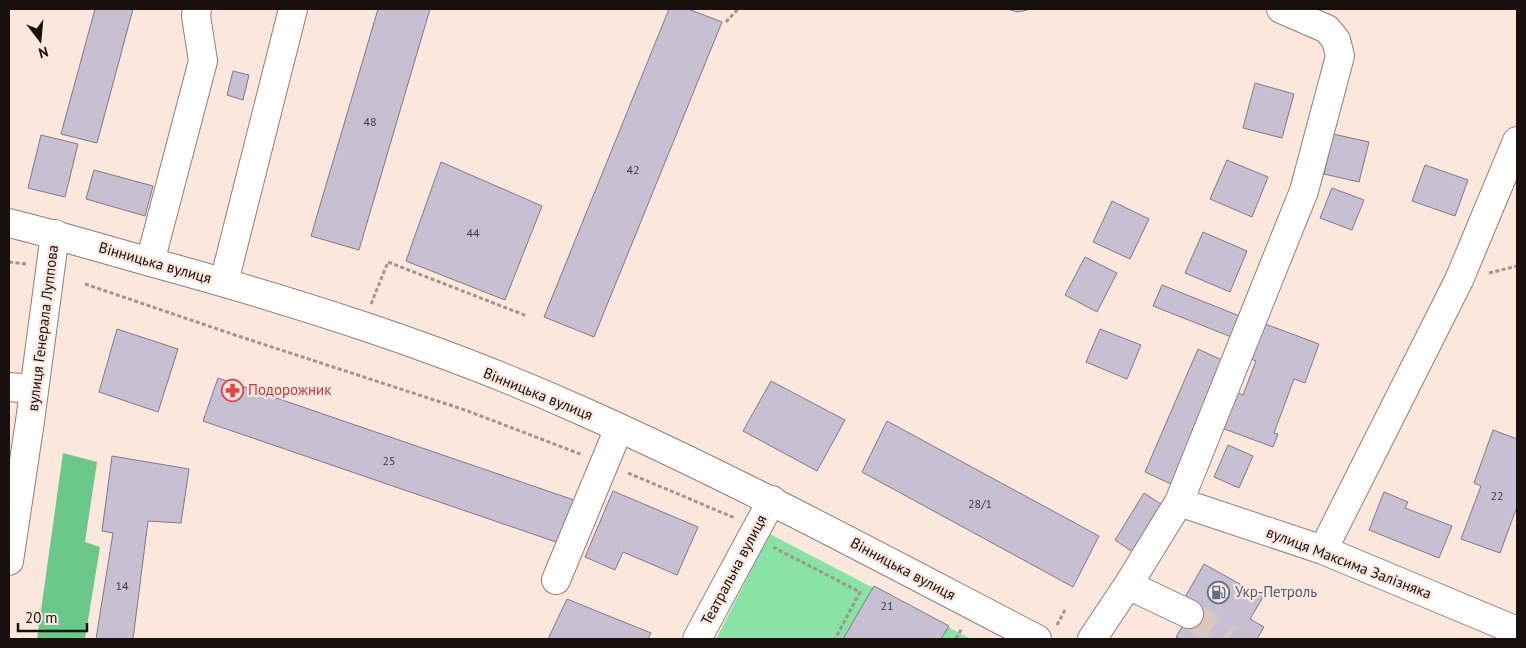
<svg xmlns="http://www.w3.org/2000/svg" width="1526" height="648" viewBox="0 0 1526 648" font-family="'PT Sans',sans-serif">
	<rect width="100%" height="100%" fill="#fce7dd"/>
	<path fill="#89e3a5" d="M 770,534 L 971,639 L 716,639 Z"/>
	<path fill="#6ac98a" d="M 63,453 L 97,462 L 85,542 L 100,547 L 85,639 L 37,639 Z"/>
	<path fill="#c6c0d2" stroke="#7f798a" d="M 95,9 L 133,9 L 97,143 L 61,134 Z
		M 378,9 L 430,9 L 359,250 L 311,236 Z
		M 669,9 L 688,9 L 722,22 L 594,337 L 544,317 Z
		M 1007,9 L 1031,9 L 1018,12 Z
		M 233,71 L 249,75 L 243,100 L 227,95 Z
		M 1255,83 L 1294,94 L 1282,138 L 1243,128 Z
		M 1333,134 L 1369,142 L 1359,182 L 1324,174 Z
		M 41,135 L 78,144 L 65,197 L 28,188 Z
		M 1227,160 L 1268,177 L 1252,217 L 1210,199 Z
		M 441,162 L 542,206 L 505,300 L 406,261 Z
		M 1425,165 L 1468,180 L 1455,216 L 1412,201 Z
		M 94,170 L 153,186 L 145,216 L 86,199 Z
		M 1332,188 L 1364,200 L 1352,230 L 1320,218 Z
		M 1112,201 L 1149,219 L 1130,259 L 1093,242 Z
		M 1203,232 L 1247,251 L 1230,292 L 1185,273 Z
		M 1085,257 L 1117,273 L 1097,312 L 1065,295 Z
		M 1162,285 L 1242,317 L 1234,338 L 1153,306 Z
		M 1260,322 L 1319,344 L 1305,383 L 1294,379 L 1274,433 L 1278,434 L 1273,447 L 1219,427 L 1233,391 L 1243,395 L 1256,361 L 1246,357 Z
		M 117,329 L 178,349 L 158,412 L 99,392 Z
		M 1100,329 L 1141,345 L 1127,379 L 1086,362 Z
		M 1198,349 L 1224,361 L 1171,484 L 1145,472 Z
		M 218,378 L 574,500 L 559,543 L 203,421 Z
		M 771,381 L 845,420 L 817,471 L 743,431 Z
		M 887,421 L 1099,536 L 1073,587 L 862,472 Z
		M 1493,430 L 1517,439 L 1517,507 L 1500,553 L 1461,539 L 1481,486 L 1474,483 Z
		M 1228,445 L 1253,456 L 1239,488 L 1214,477 Z
		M 112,456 L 189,469 L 181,523 L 148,521 L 133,639 L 96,639 L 113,533 L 102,531 Z
		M 613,491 L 698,527 L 677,575 L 623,552 L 615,570 L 585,557 Z
		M 1384,492 L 1408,502 L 1405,508 L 1452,526 L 1439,558 L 1369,530 Z
		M 1144,493 L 1164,506 L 1134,553 L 1115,540 Z
		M 1204,564 L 1263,597 L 1250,619 L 1264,627 L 1257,639 L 1180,639 L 1176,637 L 1195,605 L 1184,599 Z
		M 874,586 L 949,626 L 941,639 L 843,639 Z
		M 567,599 L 651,633 L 648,639 L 548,639 Z"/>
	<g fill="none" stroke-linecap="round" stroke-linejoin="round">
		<path stroke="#dac7be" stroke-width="28" stroke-dasharray="28 14" stroke-linecap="butt" d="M 1189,614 L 1228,639"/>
		<defs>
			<path id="minor" d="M 150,262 L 203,61 L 196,16 L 197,9
				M 224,282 L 293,9
				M 9,387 L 34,389
				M 1179,502 L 1323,550 L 1517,631
				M 1323,550 L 1459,280 L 1517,141
				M 9,561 L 30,421 L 55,234
				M 556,580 L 619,428
				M 1128,585 L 1189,614
				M 697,639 L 772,500
				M 1092,639 L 1128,585 L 1179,502 L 1304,191 L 1340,56 L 1336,40 L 1327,29 L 1281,9"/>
			<path id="major" d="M 9,223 C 58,235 106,250 154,263 C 300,303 445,349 582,411 C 737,480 887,561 1037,639"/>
		</defs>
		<use href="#minor" stroke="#917e75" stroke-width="30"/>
		<use href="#major" stroke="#917e75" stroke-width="30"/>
		<path stroke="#a3948c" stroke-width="3" stroke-dasharray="4 2.5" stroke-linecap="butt" d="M 726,22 L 738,9
			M 9,262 L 26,264
			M 1489,273 L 1517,266
			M 85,284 L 235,335 L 465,410 L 583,455
			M 371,304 L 388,262 L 527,316
			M 628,473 L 735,518
			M 773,547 L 860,592 L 835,639
			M 1057,625 L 1066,608
			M 956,639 L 962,628"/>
		<use href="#minor" stroke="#fff" stroke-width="28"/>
		<use href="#major" stroke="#fff" stroke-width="28"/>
	</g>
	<defs>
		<symbol id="pharmacy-ring" viewBox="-11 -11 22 22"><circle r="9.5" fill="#fce7dd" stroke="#e0444e" stroke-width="1.5"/><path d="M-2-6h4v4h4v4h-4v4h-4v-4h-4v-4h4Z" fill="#e0444e"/></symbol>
		<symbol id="fuel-ring" viewBox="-11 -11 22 22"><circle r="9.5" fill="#fce7dd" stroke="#5c6f8a" stroke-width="1.5"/><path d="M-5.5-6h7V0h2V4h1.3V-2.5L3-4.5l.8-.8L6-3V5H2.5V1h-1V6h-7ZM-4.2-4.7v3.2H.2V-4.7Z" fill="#5c6f8a"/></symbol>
	</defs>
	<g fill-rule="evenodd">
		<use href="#pharmacy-ring" x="220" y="378" width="25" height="25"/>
		<use href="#fuel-ring" x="1206" y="580" width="25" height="25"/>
	</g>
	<g text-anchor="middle" stroke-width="4.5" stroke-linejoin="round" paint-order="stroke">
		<g font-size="12" fill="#433c3e">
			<text x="370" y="126">48</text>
			<text x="633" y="174">42</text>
			<text x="473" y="237">44</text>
			<text x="389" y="465">25</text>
			<text x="1497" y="500">22</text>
			<text x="980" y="508">28/1</text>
			<text x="122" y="590">14</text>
			<text x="887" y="610">21</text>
		</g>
		<g font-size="15" fill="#17100d" stroke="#fce7dd">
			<text transform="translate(155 263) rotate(16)" y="5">Вінницька вулиця</text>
			<text transform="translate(43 328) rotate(-83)" y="5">вулиця Генерала Луппова</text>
			<text transform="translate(538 394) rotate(22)" y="5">Вінницька вулиця</text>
			<text transform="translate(1349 563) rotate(21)" y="5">вулиця Максима Залізняка</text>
			<text transform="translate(903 569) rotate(28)" y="5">Вінницька вулиця</text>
			<text transform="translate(734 570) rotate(-62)" y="5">Театральна вулиця</text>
		</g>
		<g font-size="15" fill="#be3a42" stroke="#fce7dd" text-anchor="start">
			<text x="248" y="395">Подорожник</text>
		</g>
		<g font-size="15" fill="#4e5e75" stroke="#fce7dd" text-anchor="start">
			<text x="1235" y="597">Укр-Петроль</text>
		</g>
	</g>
	<rect width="1526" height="648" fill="none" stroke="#17100d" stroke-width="20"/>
	<g transform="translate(40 40) rotate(164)" stroke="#fce7dd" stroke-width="4" paint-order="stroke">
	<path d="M0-4L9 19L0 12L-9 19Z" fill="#17100d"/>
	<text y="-8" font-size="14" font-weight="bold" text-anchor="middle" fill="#17100d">N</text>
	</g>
	<path d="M18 623v8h69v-8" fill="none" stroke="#17100d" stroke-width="2.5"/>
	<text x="25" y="623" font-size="15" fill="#17100d" stroke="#fce7dd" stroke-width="4" paint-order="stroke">20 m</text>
</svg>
